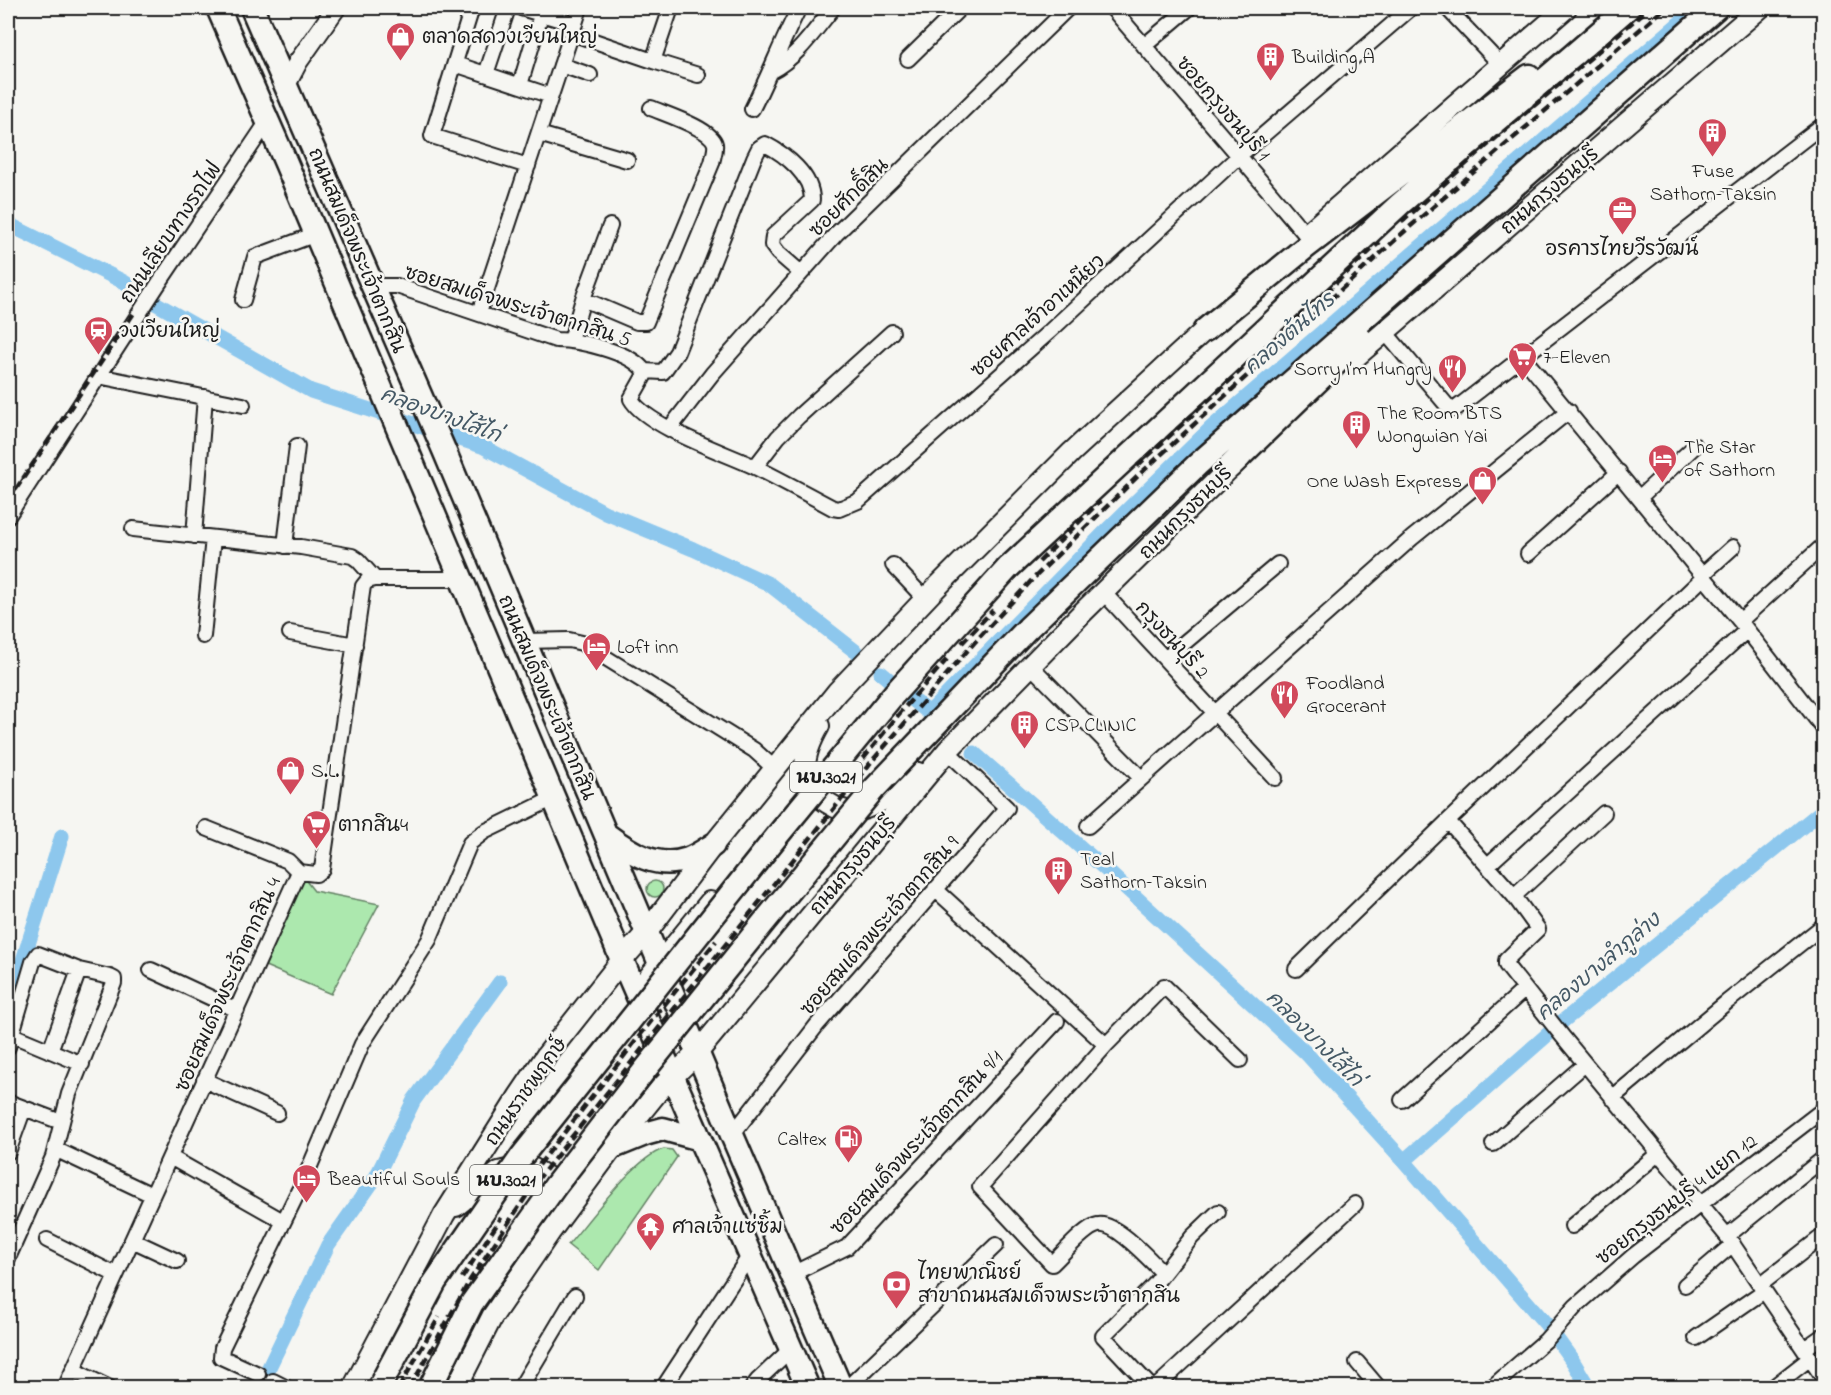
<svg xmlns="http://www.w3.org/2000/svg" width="1831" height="1395" viewBox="0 0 1831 1395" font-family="'Indie Flower','Playpen Sans Thai',sans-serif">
	<rect width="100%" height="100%" fill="#f6f6f2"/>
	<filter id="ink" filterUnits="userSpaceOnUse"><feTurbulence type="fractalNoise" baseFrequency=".0167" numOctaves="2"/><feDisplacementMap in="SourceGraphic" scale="12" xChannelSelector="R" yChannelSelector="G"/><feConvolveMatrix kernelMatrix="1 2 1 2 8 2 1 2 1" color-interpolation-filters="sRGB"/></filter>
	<g filter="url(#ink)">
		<path fill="#ace8ae" stroke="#648265" stroke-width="1.5" d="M 303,877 L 314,891 L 379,904 L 331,994 L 263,965 Z
			M647 889a8 8 0 1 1 16 0a8 8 0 1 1-16 0Z
			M 664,1149 L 672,1150 L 677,1157 L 599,1270 L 568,1245 C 588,1222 636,1156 664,1149 Z"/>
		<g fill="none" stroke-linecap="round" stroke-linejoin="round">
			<path stroke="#8dc7ed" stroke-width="15" d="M 8,224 L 124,282 L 157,304 L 311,391 L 482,446 L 606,513 L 693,549 L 769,584 L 855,651
				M 881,673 L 935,718
				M 929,713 L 1110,527 L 1210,429 L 1697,8
				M 974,753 L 1104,868 L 1306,1053 L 1404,1161 L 1546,1324 L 1572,1360 L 1589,1388
				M 8,1008 L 62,836
				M 1404,1161 L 1563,1021 L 1824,809
				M 259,1388 L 328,1245 L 376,1177 L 414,1100 L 500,982"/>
			<defs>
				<path id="minor" d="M 472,8 L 432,136 L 528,166
					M 521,8 L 575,24
					M 1112,8 C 1176,84 1242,158 1306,235
					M 1447,8 L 1500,64
					M 571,33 L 653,61 L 671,8
					M 1144,46 L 1189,8
					M 908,59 L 960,8
					M 653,61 L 698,75
					M 455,64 L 551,96
					M 561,65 L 590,75
					M 771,71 C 798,57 814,31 833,8
					M 486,74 L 508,8
					M 520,85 L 541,15
					M 752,109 C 769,76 782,41 799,8
					M 539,134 L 627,160
					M 373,286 L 397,286 L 556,340 C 578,340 632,352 644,371 L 644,376 L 631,399 C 646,426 725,453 755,467 C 781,480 807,494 833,508 L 839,509 L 858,501 L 1049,332 L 1240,155 L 1411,8
					M 583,299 L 637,322 L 646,322 L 712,163 C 713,157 716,150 715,144 C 712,129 665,114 651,108
					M 243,300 L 255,257 L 316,234
					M 479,313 L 580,8
					M 1385,332 L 1450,409 L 1454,410 L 1824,124
					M 571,340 L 583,299 L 610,226
					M 1522,356 L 1740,621 L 1824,729
					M 644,371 L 663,372 L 677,352 L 754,158 L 759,148 L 765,144 C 786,155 812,175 812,200 L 773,236 L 772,245 L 778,253 L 801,273
					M 98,376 L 243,405
					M 670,428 L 712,374 L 836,234 L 1068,8
					M 755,467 L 778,437 L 799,416 L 892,332
					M 1640,497 L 1695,446
					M 8,516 L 157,286 L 268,121
					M 133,529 L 301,547 L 352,556 L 358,560 L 375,579
					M 194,536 L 205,397
					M 285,546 L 297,446
					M 1528,554 L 1619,472
					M 893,565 L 925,599
					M 1702,575 L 1733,547
					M 1103,592 L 1275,778
					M 1740,621 L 1824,545
					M 290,633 L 355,645
					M 203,636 L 213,538
					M 525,641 L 569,640 L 582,643 L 754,750 L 775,769
					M 1165,659 L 1278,564
					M 1030,665 L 1141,778
					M 1448,821 L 1514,896 L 1538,929 L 1506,960 L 1506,965 L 1563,1037 L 1727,1236 L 1824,1379
					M 1088,826 L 1412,538 L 1569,411
					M 206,828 L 288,861 L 299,872
					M 1488,865 L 1747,630
					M 935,889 L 1106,1045
					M 1514,896 L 1604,813
					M 1296,969 L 1448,821 L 1704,577
					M 151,970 L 237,1010
					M 8,1039 L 17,1037 L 82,1064
					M 8,1047 L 33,962 L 38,954 L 79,970 L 110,977 L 114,979 L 114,983 L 69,1094 L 53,1157 L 8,1258
					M 50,1051 L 79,970
					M 204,1080 L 277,1113
					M 1612,1098 L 1727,1002 L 1824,925
					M 1402,1100 L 1525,989
					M 8,1102 L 61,1122
					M 732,1135 L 817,1025 L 1007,808 L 947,751
					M 1493,1144 L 1585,1064
					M 55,1149 L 152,1195
					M 8,1152 L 24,1108
					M 170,1157 L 283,1221
					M 304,1180 L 362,1044 L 429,940 L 470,843 L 484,832 L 554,798
					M 1572,1226 L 1659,1153
					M 1727,1236 L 1824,1158
					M 47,1240 L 116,1275
					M 132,1240 L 177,1261
					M 1163,1273 C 1151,1261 1115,1221 1098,1225 C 1085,1227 1062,1255 1052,1264 L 980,1187 L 1106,1045 L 1164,986 L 1240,1060
					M 792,1274 L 847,1247 L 1057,1021
					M 1685,1285 L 1733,1244
					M 1760,1285 L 1824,1235
					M 1696,1338 L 1764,1291
					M 1804,1349 L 1824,1335
					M 1357,1362 L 1379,1388
					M 73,1370 L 110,1388
					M 258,1374 L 221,1357 L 222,1348 L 299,1190
					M 273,1381 L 287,1388
					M 65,1388 L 299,872 L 316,874 L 322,869 L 363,586 L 367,581 L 375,579 L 461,579
					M 520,1388 L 575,1296
					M 663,1388 L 750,1255
					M 752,1388 L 758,1380 L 791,1349
					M 847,1388 L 996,1245
					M 1152,1388 L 1103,1336 L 1154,1285 L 1192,1237 L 1218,1212
					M 1155,1388 L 1355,1204
					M 1491,1388 L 1546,1340 L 1576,1306 L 1633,1256 L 1824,1109
					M 1772,1388 L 1809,1359"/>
				<path id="tertiary" d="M 286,85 L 298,62 L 336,8"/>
				<path id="secondary" d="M 1308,233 L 1566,8
					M 1351,361 L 1760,8
					M 819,726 C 802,756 796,783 828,803 C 837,809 848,813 859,810 C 881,805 901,786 918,773
					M 636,993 L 710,902
					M 456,1206 L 499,1172 L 527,1165 L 549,1178 L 558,1199
					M 353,1388 L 444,1215 L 519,1096 L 546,1056 L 622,960 L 647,932 L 713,845 L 837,692 L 931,593 L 1072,452 L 1217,319
					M 456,1388 L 492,1317 L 550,1232 L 613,1147 L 660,1089 L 698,1052 L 947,751 L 1083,612 L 1241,457"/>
				<path id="primary" d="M 218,8 L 286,163 L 622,960 L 808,1388
					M 252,8 L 444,450 L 732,1135 L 841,1388
					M 1205,330 L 1306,247 L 1529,76
					M 1230,466 L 1361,339
					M 1008,568 L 1400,204 L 1628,8
					M 1028,628 L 1197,465 L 1716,8
					M 607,835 C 631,853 657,870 688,859 C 697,856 705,850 713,845
					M 613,1147 L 645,1134 L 663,1129 L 700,1139"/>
			</defs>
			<use href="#minor" stroke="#1c1c1c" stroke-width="18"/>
			<use href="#tertiary" stroke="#1c1c1c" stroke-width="22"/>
			<use href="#secondary" stroke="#1c1c1c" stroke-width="24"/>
			<use href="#primary" stroke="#1c1c1c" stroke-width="27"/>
			<use href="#minor" stroke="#f6f6f2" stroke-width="14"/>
			<use href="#tertiary" stroke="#f6f6f2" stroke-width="18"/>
			<use href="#secondary" stroke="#f6f6f2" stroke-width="20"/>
			<use href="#primary" stroke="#f6f6f2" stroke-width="22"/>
			<path stroke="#1c1c1c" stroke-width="4.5" stroke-dasharray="9 4.5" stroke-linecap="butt" d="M 1402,222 L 1476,155 L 1649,8
				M 1137,466 L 1380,242
				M 8,501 L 134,313
				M 1039,562 L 1100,501
				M 962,643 L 993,610
				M 863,759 L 899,714 L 948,658
				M 539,1165 L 652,1020 L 716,941
				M 462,1278 L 501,1218
				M 399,1388 L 439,1317
				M 410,1388 L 470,1280 L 535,1183 L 872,761 L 974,643 L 1032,580 L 1141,473 L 1405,231 L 1665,8"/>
			<defs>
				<path id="primary-bridge" d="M 382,1382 L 435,1282 L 522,1156 L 777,836 L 894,694 L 1008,568
					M 430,1388 L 472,1303 L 556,1185 L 644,1071 L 764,922 L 873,790 L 1028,628"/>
			</defs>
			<use href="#primary-bridge" stroke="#1c1c1c" stroke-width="27" stroke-linecap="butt"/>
			<use href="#primary-bridge" stroke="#f6f6f2" stroke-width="22"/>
		</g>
	</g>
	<defs>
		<symbol id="shop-pin" viewBox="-11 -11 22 30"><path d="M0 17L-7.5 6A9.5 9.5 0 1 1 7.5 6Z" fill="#d1495b" stroke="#f6f6f2"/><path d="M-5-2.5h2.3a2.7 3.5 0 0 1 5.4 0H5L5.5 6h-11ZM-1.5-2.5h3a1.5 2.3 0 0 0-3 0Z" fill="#fff"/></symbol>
		<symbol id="building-pin" viewBox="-11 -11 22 30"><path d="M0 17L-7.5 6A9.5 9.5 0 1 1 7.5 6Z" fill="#d1495b" stroke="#f6f6f2"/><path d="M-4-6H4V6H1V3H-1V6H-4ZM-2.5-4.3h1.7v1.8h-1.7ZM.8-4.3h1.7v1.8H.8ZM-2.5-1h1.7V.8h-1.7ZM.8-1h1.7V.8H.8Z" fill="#fff"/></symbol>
		<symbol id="office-pin" viewBox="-11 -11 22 30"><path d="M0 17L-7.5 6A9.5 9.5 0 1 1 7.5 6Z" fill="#d1495b" stroke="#f6f6f2"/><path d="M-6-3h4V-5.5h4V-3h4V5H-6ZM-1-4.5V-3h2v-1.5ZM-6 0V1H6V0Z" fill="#fff"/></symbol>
		<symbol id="station-pin" viewBox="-11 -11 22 30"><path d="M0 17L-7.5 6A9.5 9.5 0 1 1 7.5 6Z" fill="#d1495b" stroke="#f6f6f2"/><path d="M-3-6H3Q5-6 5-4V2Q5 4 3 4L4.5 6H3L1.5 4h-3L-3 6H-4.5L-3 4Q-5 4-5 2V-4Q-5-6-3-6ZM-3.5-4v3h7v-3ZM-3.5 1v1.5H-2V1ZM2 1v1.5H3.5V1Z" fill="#fff"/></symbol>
		<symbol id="supermarket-pin" viewBox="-11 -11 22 30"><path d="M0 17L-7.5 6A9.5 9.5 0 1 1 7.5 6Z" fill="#d1495b" stroke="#f6f6f2"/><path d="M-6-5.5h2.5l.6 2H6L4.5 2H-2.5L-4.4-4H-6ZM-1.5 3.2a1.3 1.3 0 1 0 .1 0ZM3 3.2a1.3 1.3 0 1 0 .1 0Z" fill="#fff"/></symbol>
		<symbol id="restaurant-pin" viewBox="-11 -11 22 30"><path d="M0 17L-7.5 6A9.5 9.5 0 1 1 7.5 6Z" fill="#d1495b" stroke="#f6f6f2"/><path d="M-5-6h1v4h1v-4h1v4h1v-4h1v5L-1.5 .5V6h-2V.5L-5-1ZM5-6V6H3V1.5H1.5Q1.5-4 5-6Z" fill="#fff"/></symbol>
		<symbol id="hotel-pin" viewBox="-11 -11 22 30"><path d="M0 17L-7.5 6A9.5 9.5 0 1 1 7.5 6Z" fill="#d1495b" stroke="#f6f6f2"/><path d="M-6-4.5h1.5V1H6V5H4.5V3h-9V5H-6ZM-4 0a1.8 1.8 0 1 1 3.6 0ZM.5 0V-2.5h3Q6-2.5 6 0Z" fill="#fff"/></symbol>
		<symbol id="fuel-pin" viewBox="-11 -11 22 30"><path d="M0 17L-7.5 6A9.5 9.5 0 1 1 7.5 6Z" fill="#d1495b" stroke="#f6f6f2"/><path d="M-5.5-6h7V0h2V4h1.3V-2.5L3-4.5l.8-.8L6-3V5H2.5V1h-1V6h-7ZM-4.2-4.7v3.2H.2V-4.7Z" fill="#fff"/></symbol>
		<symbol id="temple-pin" viewBox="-11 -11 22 30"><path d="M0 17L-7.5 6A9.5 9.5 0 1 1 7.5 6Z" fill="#d1495b" stroke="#f6f6f2"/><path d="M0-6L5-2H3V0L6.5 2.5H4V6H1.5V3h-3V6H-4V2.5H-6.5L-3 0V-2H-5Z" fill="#fff"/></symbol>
		<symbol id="bank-pin" viewBox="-11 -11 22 30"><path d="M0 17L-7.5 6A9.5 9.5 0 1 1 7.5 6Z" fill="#d1495b" stroke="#f6f6f2"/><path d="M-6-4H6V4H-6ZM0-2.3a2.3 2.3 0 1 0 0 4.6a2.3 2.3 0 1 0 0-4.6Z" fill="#fff"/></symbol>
	</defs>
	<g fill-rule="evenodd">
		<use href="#shop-pin" x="384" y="20" width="33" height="45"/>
		<use href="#building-pin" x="1254" y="40" width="33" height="45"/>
		<use href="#building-pin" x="1696" y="116" width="33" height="45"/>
		<use href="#office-pin" x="1606" y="194" width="33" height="45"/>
		<use href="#station-pin" x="82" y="314" width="33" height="45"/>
		<use href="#supermarket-pin" x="1506" y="340" width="33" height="45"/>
		<use href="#restaurant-pin" x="1436" y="352" width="33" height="45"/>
		<use href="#building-pin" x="1340" y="408" width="33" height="45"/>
		<use href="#hotel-pin" x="1646" y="442" width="33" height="45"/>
		<use href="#shop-pin" x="1466" y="464" width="33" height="45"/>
		<use href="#hotel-pin" x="580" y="630" width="33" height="45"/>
		<use href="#restaurant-pin" x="1268" y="678" width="33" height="45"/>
		<use href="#building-pin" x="1008" y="708" width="33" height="45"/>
		<use href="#shop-pin" x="274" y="754" width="33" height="45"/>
		<use href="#supermarket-pin" x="300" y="808" width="33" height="45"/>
		<use href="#building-pin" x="1042" y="854" width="33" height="45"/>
		<use href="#fuel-pin" x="832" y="1122" width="33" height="45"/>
		<use href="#hotel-pin" x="290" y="1162" width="33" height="45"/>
		<use href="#temple-pin" x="634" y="1210" width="33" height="45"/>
		<use href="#bank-pin" x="880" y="1268" width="33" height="45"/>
	</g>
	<g text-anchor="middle" stroke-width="5" stroke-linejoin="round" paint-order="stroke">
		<g fill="#f6f6f2" stroke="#5d5d5c" stroke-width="1.5">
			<rect x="790" y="762" width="72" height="30" rx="4.5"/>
			<rect x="470" y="1165" width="72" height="30" rx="4.5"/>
		</g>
		<g font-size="18" font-weight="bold" fill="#1c1c1c">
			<text x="826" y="783">นบ.3021</text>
			<text x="506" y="1186">นบ.3021</text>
		</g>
		<g font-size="20" fill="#1c1c1c" stroke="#f6f6f2" text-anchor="start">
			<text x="422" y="43">ตลาดสดวงเวียนใหญ่</text>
			<text x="1292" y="63">Building A</text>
			<text x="1713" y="177" text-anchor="middle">Fuse<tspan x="1713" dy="23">Sathorn–Taksin</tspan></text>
			<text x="1622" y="255" text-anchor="middle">อรคารไทยวีรวัฒน์</text>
			<text x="119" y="337">วงเวียนใหญ่</text>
			<text x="1543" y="363">7-Eleven</text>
			<text x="1432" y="375" text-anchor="end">Sorry I’m Hungry</text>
			<text x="1377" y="419">The Room BTS<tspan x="1377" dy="23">Wongwian Yai</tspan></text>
			<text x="1684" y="453">The Star<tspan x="1684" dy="23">of Sathorn</tspan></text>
			<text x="1462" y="487" text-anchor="end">One Wash Express</text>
			<text x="617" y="653">Loft inn</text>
			<text x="1306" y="689">Foodland<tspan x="1306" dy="23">Grocerant</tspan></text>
			<text x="1045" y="731">CSP CLINIC</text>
			<text x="311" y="777">S.L.</text>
			<text x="338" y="831">ตากสิน4</text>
			<text x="1080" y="865">Teal<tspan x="1080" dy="23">Sathorn–Taksin</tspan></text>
			<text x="827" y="1145" text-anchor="end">Caltex</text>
			<text x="328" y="1185">Beautiful Souls</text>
			<text x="672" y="1233">ศาลเจ้าแซ่ซิ้ม</text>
			<text x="918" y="1279">ไทยพาณิชย์<tspan x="918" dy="23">สาขาถนนสมเด็จพระเจ้าตากสิน</tspan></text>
		</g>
		<g font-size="20" fill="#1c1c1c" stroke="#f6f6f2">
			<text transform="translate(1224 108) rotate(49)" y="7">ซอยกรุงธนบุรี 1</text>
			<text transform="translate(1549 190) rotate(-41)" y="7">ถนนกรุงธนบุรี</text>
			<text transform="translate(848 197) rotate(-45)" y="7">ซอยศักดิ์สิน</text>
			<text transform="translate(170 232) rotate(-56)" y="7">ถนนเลียบทางรถไฟ</text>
			<text transform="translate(358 250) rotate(67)" y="7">ถนนสมเด็จพระเจ้าตากสิน</text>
			<text transform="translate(518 305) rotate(17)" y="7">ซอยสมเด็จพระเจ้าตากสิน 5</text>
			<text transform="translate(1037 315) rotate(-42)" y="7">ซอยศาลเจ้าอาเหนียว</text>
			<text transform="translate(1185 512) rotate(-45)" y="7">ถนนกรุงธนบุรี</text>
			<text transform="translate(1173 639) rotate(47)" y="7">กรุงธนบุรี 2</text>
			<text transform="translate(548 697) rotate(67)" y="7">ถนนสมเด็จพระเจ้าตากสิน</text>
			<text transform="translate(852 865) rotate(-50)" y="7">ถนนกรุงธนบุรี</text>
			<text transform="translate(879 925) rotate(-49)" y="7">ซอยสมเด็จพระเจ้าตากสิน 9</text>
			<text transform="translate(227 984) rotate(-66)" y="7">ซอยสมเด็จพระเจ้าตากสิน 4</text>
			<text transform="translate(525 1091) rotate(-55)" y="7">ถนนราชพฤกษ์</text>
			<text transform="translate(916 1142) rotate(-47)" y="7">ซอยสมเด็จพระเจ้าตากสิน 9/1</text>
			<text transform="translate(1676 1199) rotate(-38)" y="7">ซอยกรุงธนบุรี 4 แยก 12</text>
		</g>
		<g font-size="21" font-style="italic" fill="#445865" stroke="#f6f6f2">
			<text transform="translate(1289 333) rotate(-41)" y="7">คลองต้นไทร</text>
			<text transform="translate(441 414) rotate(20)" y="7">คลองบางไส้ไก่</text>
			<text transform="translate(1598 966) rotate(-40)" y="7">คลองบางลำภูล่าง</text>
			<text transform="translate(1315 1038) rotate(45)" y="7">คลองบางไส้ไก่</text>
		</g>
	</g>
	<rect width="1831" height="1395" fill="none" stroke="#f6f6f2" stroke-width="30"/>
	<rect x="15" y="15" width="1801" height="1365" fill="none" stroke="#1c1c1c" stroke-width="2" filter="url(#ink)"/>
</svg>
